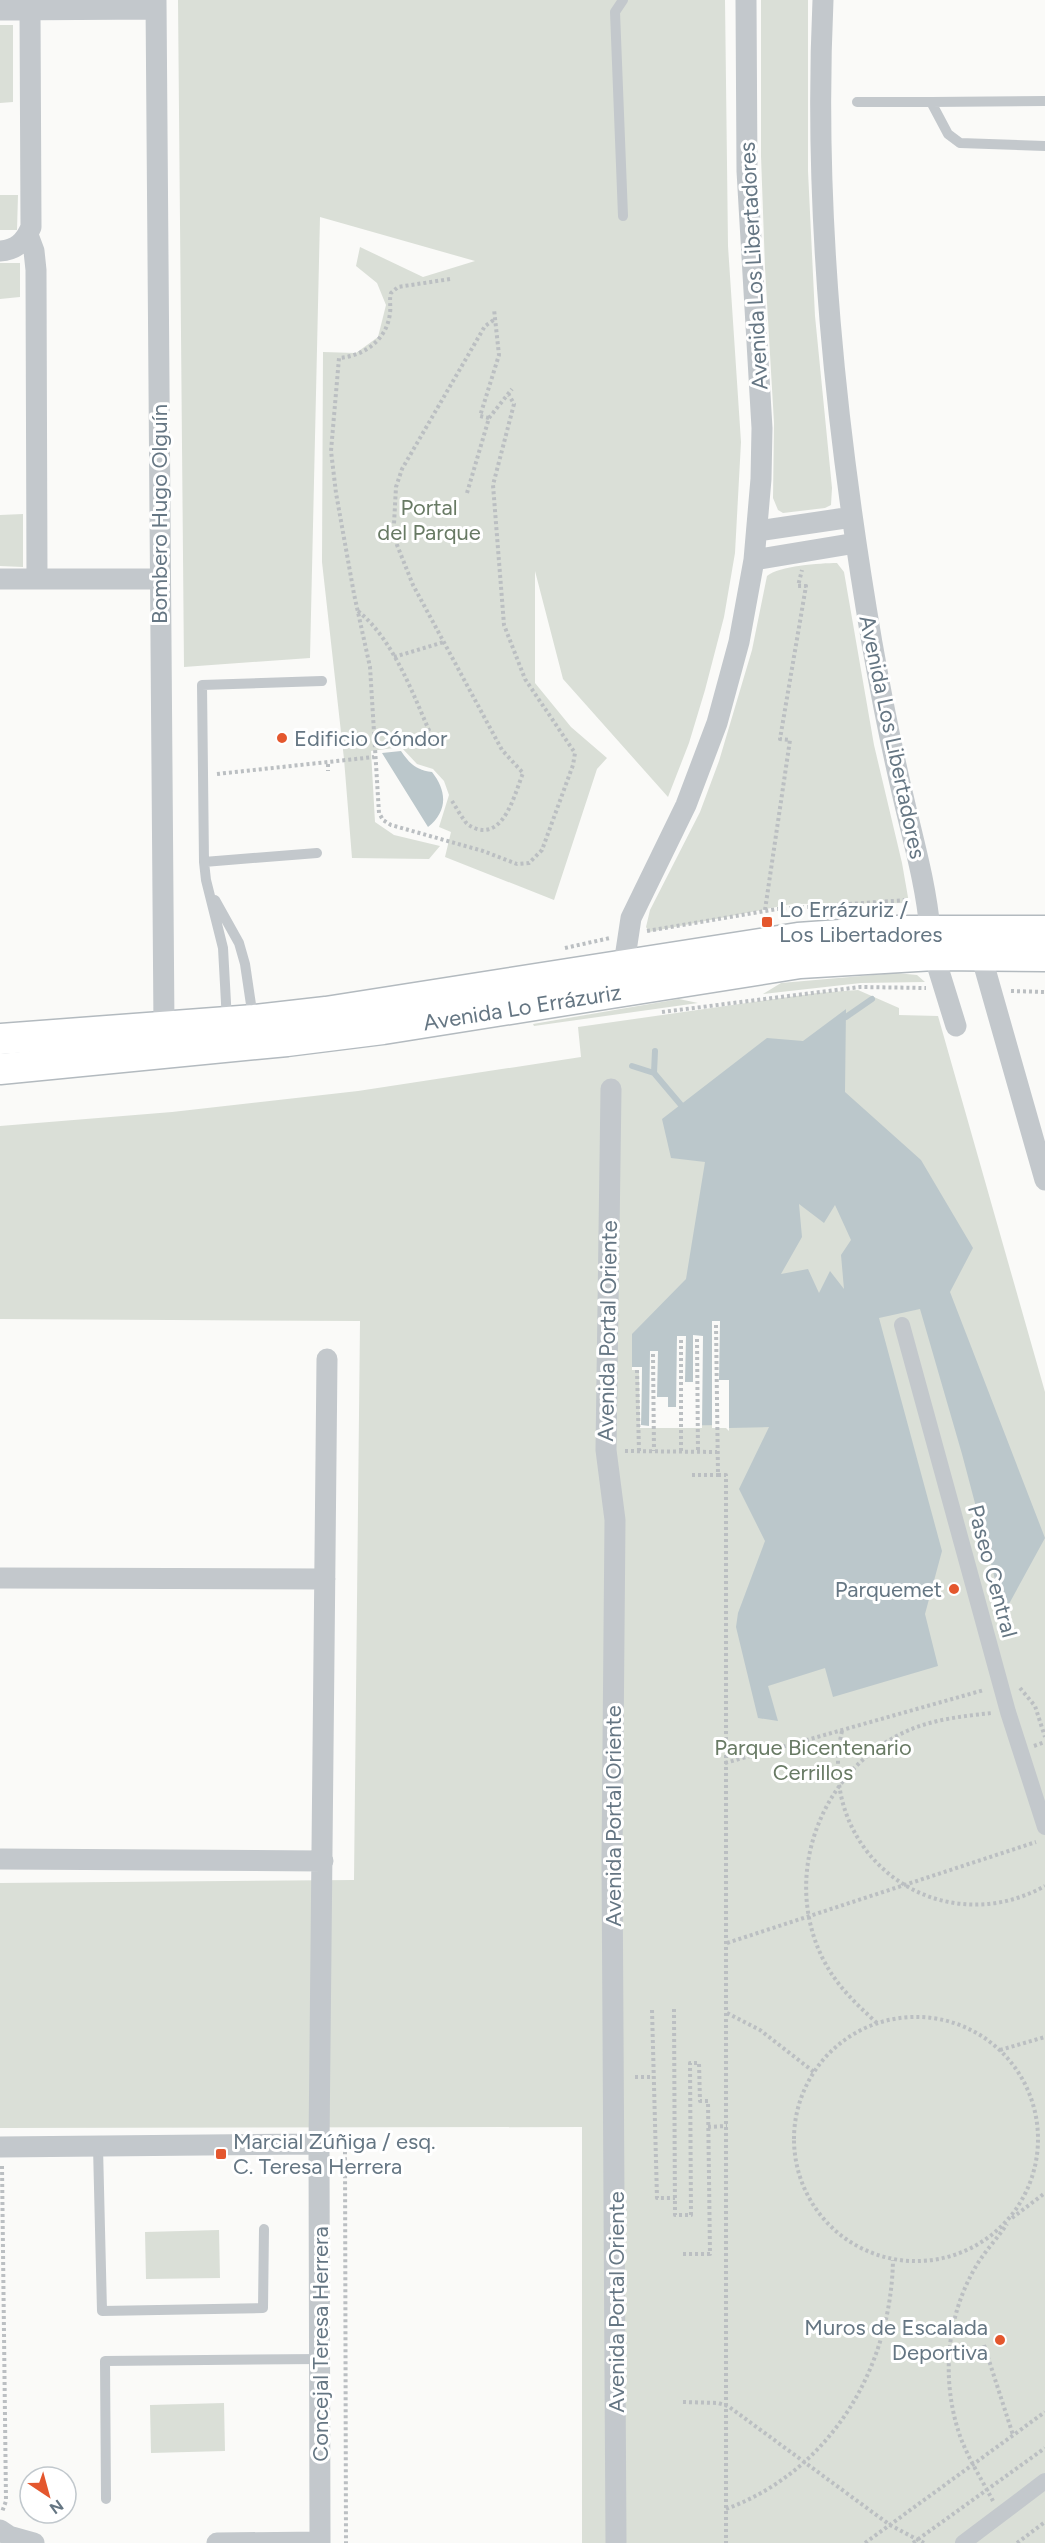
<svg xmlns="http://www.w3.org/2000/svg" width="1045" height="2543" viewBox="0 0 1045 2543" font-family="Figtree,sans-serif">
	<rect width="100%" height="100%" fill="#fafaf8"/>
	<path fill="#dadfd7" d="M 178,0 L 725,0 L 728,246 L 741,442 L 735,553 L 724,617 L 705,690 L 689,743 L 668,797 L 563,679 L 535,571 L 535,683 L 571,727 L 607,758 L 597,769 L 554,900 L 445,857 L 451,832 L 439,827 L 449,795 L 444,781 L 433,769 L 417,764 L 401,747 L 371,751 L 375,822 L 394,835 L 440,846 L 429,859 L 352,858 L 344,759 L 322,562 L 323,352 L 356,353 L 378,337 L 386,305 L 377,283 L 356,266 L 360,247 L 423,277 L 475,261 L 320,217 L 310,658 L 184,667 Z
		M 761,0 L 808,0 L 808,171 L 815,316 L 832,488 L 831,505 L 825,508 L 783,513 L 778,510 L 773,498 L 774,423 L 765,268 L 761,156 Z
		M 0,25 L 13,25 L 13,102 L 0,103 Z
		M 0,195 L 18,195 L 17,230 L 0,230 Z
		M 0,263 L 20,263 L 20,297 L 0,299 Z
		M 23,514 L 23,567 L 0,566 L 0,515 Z
		M 837,563 L 844,572 L 874,745 L 902,863 L 909,903 L 792,904 L 649,932 L 646,927 L 650,910 L 700,812 L 719,761 L 752,650 L 767,576 C 779,566 820,563 837,563 Z
		M 896,973 L 917,975 L 925,982 L 861,983 L 763,994 L 781,983 Z
		M 858,990 L 899,1008 L 899,1015 L 938,1016 L 1045,1392 L 1045,2543 L 582,2543 L 582,2127 L 0,2128 L 0,1883 L 354,1880 L 360,1321 L 0,1319 L 0,1126 L 172,1112 L 358,1091 L 581,1057 L 578,1027 L 817,993 Z
		M 679,999 L 698,1003 L 534,1026 L 533,1024 Z
		M 219,2230 L 220,2278 L 146,2279 L 145,2232 Z
		M 224,2403 L 225,2451 L 151,2453 L 150,2405 Z"/>
	<path fill="#bbc7cb" fill-rule="evenodd" d="M 401,751 C 410,764 416,770 432,772 C 447,791 448,811 428,827 L 382,753 Z
		M 846,1009 L 845,1092 L 921,1160 L 973,1248 L 950,1292 L 1045,1538 L 1004,1613 L 962,1454 L 920,1309 L 879,1318 L 942,1551 L 925,1614 L 938,1666 L 833,1697 L 825,1668 L 768,1686 L 778,1721 L 758,1718 L 736,1627 L 738,1613 L 765,1541 L 739,1489 L 769,1427 L 729,1428 L 728,1425 L 641,1426 L 642,1367 L 632,1367 L 632,1334 L 686,1279 L 705,1162 L 671,1158 L 662,1119 L 767,1038 L 803,1041 ZM 799,1204 L 824,1223 L 835,1205 L 851,1240 L 841,1255 L 844,1289 L 830,1271 L 819,1293 L 808,1269 L 781,1274 L 802,1237 Z"/>
	<path fill="#fafaf8" d="M 712,1321 L 720,1321 L 719,1380 L 729,1380 L 729,1431 L 726,1428 L 712,1428 Z
		M 693,1335 L 703,1336 L 702,1428 L 640,1428 L 639,1370 L 632,1370 L 632,1367 L 642,1367 L 641,1425 L 649,1426 L 650,1351 L 658,1351 L 657,1397 L 668,1397 L 668,1407 L 676,1407 L 677,1336 L 686,1336 L 685,1382 L 693,1382 Z"/>
	<g fill="none" stroke-linecap="round" stroke-linejoin="round">
		<path stroke="#bbc7cb" stroke-width="6" d="M 846,1017 L 872,999
			M 632,1066 L 654,1073 L 681,1105
			M 654,1073 L 655,1051"/>
		<defs>
			<g id="secondary">
				<path d="M 0,1039 L 254,1020 L 326,1012 L 798,938 L 897,931 L 1045,931"/>
				<path id="s1" d="M 0,1069 L 287,1041 L 383,1029 L 800,963 L 934,955 L 1045,956"/>
			</g>
		</defs>
		<use href="#secondary" stroke="#b3babf" stroke-width="33"/>
		<path stroke="#bbbfc2" stroke-width="4" stroke-dasharray="3 3" stroke-linecap="butt" d="M 450,279 L 398,287 L 391,293 C 389,300 391,306 390,313 C 387,340 364,356 339,358 L 331,451 L 336,493 L 354,594 L 370,667 L 379,813 L 383,820 L 391,825 L 483,851 L 517,864 L 529,863 L 542,850 L 573,765 L 575,753 L 525,679 L 504,625 L 493,485 L 514,404 L 509,395
			M 489,418 L 480,416 L 499,355 L 494,309
			M 467,493 L 489,418 L 512,389
			M 358,611 C 397,643 415,701 436,746
			M 394,657 L 444,642
			M 328,764 L 328,771
			M 217,774 L 374,757
			M 452,801 C 456,807 460,815 465,821 C 467,825 472,827 477,829 C 505,837 515,793 523,773 L 502,750 L 413,585 L 397,545 L 394,524 L 396,487 L 402,469 L 485,326 L 495,319
			M 765,910 L 790,740 L 780,739 L 806,586 L 798,586 L 802,570
			M 647,931 L 777,909 L 907,900
			M 565,948 L 610,938
			M 1011,991 L 1045,992
			M 662,1012 L 860,987 L 926,988
			M 716,1325 L 718,1475 L 726,1475 L 726,2543
			M 697,1339 L 698,1452
			M 653,1354 L 654,1451
			M 637,1370 L 639,1451
			M 625,1451 L 717,1452
			M 681,1451 L 681,1340
			M 692,1475 L 718,1475
			M 1020,1688 L 1035,1706 L 1045,1737
			M 842,1731 C 814,1852 936,1946 1045,1886
			M 1034,1746 L 1045,1742
			M 725,1763 L 984,1690
			M 727,1943 L 1036,1842
			M 674,2009 L 675,2215 L 691,2215 L 690,2063 L 699,2063 L 700,2101 L 708,2101 L 710,2254 L 683,2254
			M 652,2010 L 657,2198 L 675,2198
			M 727,2013 L 760,2030 L 814,2072
			M794 2139a122 122 0 1 1 244 0a122 122 0 1 1-244 0Z
			M 877,2023 C 855,2003 835,1984 822,1957 C 781,1872 823,1768 907,1731 C 934,1719 964,1716 992,1713
			M 1000,2050 L 1045,2037
			M 635,2077 L 653,2077
			M 708,2127 L 727,2126
			M 338,2143 L 342,2144 L 345,2151 L 346,2543
			M 2,2166 L 6,2501 L 2,2512
			M 1012,2218 L 1045,2193
			M 984,2345 L 1013,2435
			M 683,2402 L 718,2403 L 728,2406 L 890,2525 L 924,2543
			M 993,2501 C 982,2480 968,2458 960,2436 C 941,2381 946,2318 975,2268 C 984,2252 997,2239 1007,2224
			M 726,2509 C 830,2471 891,2369 893,2260
			M 865,2543 L 1045,2412
			M 913,2543 L 1045,2448
			M 1017,2543 L 1045,2522"/>
		<path stroke="#c3c8cc" stroke-width="10" d="M 623,0 L 615,12 L 623,216
			M 857,102 L 931,102 L 948,134 L 960,143 L 1045,146
			M 931,102 L 1045,101
			M 204,862 L 317,853
			M 215,900 L 239,943 L 245,964 L 253,1018
			M 227,1021 L 223,948 L 206,880 L 204,862 L 202,685 L 322,681
			M 98,2147 L 102,2311 L 263,2308 L 264,2229
			M 106,2499 L 105,2361 L 320,2359"/>
		<path stroke="#c3c8cc" stroke-width="16" d="M 902,1325 L 1008,1712 L 1045,1827
			M 963,2543 L 1045,2481"/>
		<path stroke="#c3c8cc" stroke-width="21" d="M 156,0 L 164,1027
			M 823,0 C 813,215 836,432 872,643 C 881,694 891,745 903,796 C 913,840 926,884 930,930
			M 0,10 L 156,9
			M 28,235 L 34,251 L 36,270 L 37,579
			M 0,251 C 16,250 25,242 31,227 L 30,10
			M 757,531 L 852,517
			M 754,560 L 856,543
			M 0,579 L 160,579
			M 934,955 L 956,1026
			M 981,955 L 1045,1180
			M 626,965 L 626,951 L 631,918 L 686,805 L 717,723 L 739,642 L 754,560 L 761,479 L 762,428 L 747,171 L 746,0
			M 611,1089 L 606,1450 L 615,1520 L 612,1860 L 616,2543
			M 0,1578 L 325,1579
			M 0,1859 L 323,1861
			M 0,2147 L 319,2144
			M 0,2530 L 9,2536 L 34,2543
			M 217,2543 L 320,2542
			M 320,2543 L 319,2144 L 327,1359"/>
		<use href="#secondary" stroke="#fff" stroke-width="30"/>
	</g>
	<g fill="#e4572e" stroke="#fff" stroke-width="2">
		<circle cx="282" cy="738" r="6"/>
		<rect x="761" y="916" width="12" height="12" rx="3"/>
		<circle cx="954" cy="1589" r="6"/>
		<rect x="215" y="2148" width="12" height="12" rx="3"/>
		<circle cx="1000" cy="2340" r="6"/>
	</g>
	<g text-anchor="middle" stroke-width="6" stroke-linejoin="round" paint-order="stroke">
		<g font-size="22" fill="#657683" stroke="#fff">
			<text transform="translate(753 266) rotate(-93)" y="8">Avenida Los Libertadores</text>
			<text transform="translate(159 514) rotate(-90)" y="8">Bombero Hugo Olguín</text>
			<text transform="translate(893 737) rotate(78)" y="8">Avenida Los Libertadores</text>
			<text dy="8" stroke="none"><textPath href="#s1" startOffset="526">Avenida Lo Errázuriz</textPath></text>
			<text transform="translate(607 1331) rotate(-89)" y="8">Avenida Portal Oriente</text>
			<text transform="translate(993 1571) rotate(75)" y="8">Paseo Central</text>
			<text transform="translate(613 1816) rotate(-90)" y="8">Avenida Portal Oriente</text>
			<text transform="translate(616 2302) rotate(-90)" y="8">Avenida Portal Oriente</text>
			<text transform="translate(320 2344) rotate(-90)" y="8">Concejal Teresa Herrera</text>
		</g>
		<g font-size="22" fill="#687a64" stroke="#fff">
			<text x="429" y="515">Portal<tspan x="429" dy="25">del Parque</tspan></text>
			<text x="813" y="1755">Parque Bicentenario<tspan x="813" dy="25">Cerrillos</tspan></text>
		</g>
		<g font-size="22" fill="#657683" stroke="#fff" text-anchor="start">
			<text x="294" y="746">Edificio Cóndor</text>
			<text x="779" y="917">Lo Errázuriz /<tspan x="779" dy="25">Los Libertadores</tspan></text>
			<text x="942" y="1597" text-anchor="end">Parquemet</text>
			<text x="233" y="2149">Marcial Zúñiga / esq.<tspan x="233" dy="25">C. Teresa Herrera</tspan></text>
			<text x="988" y="2335" text-anchor="end">Muros de Escalada<tspan x="988" dy="25">Deportiva</tspan></text>
		</g>
	</g>
	<g transform="translate(48 2495) rotate(144)"><circle r="28" fill="#ffffff" stroke="#c1c8cd" stroke-width="1.5"/>
	<path d="M0-4.5L10 22L0 15L-10 22Z" fill="#e4572e"/>
	<text y="-9" font-size="16" font-weight="bold" text-anchor="middle" fill="#657683">N</text>
	</g>
</svg>
